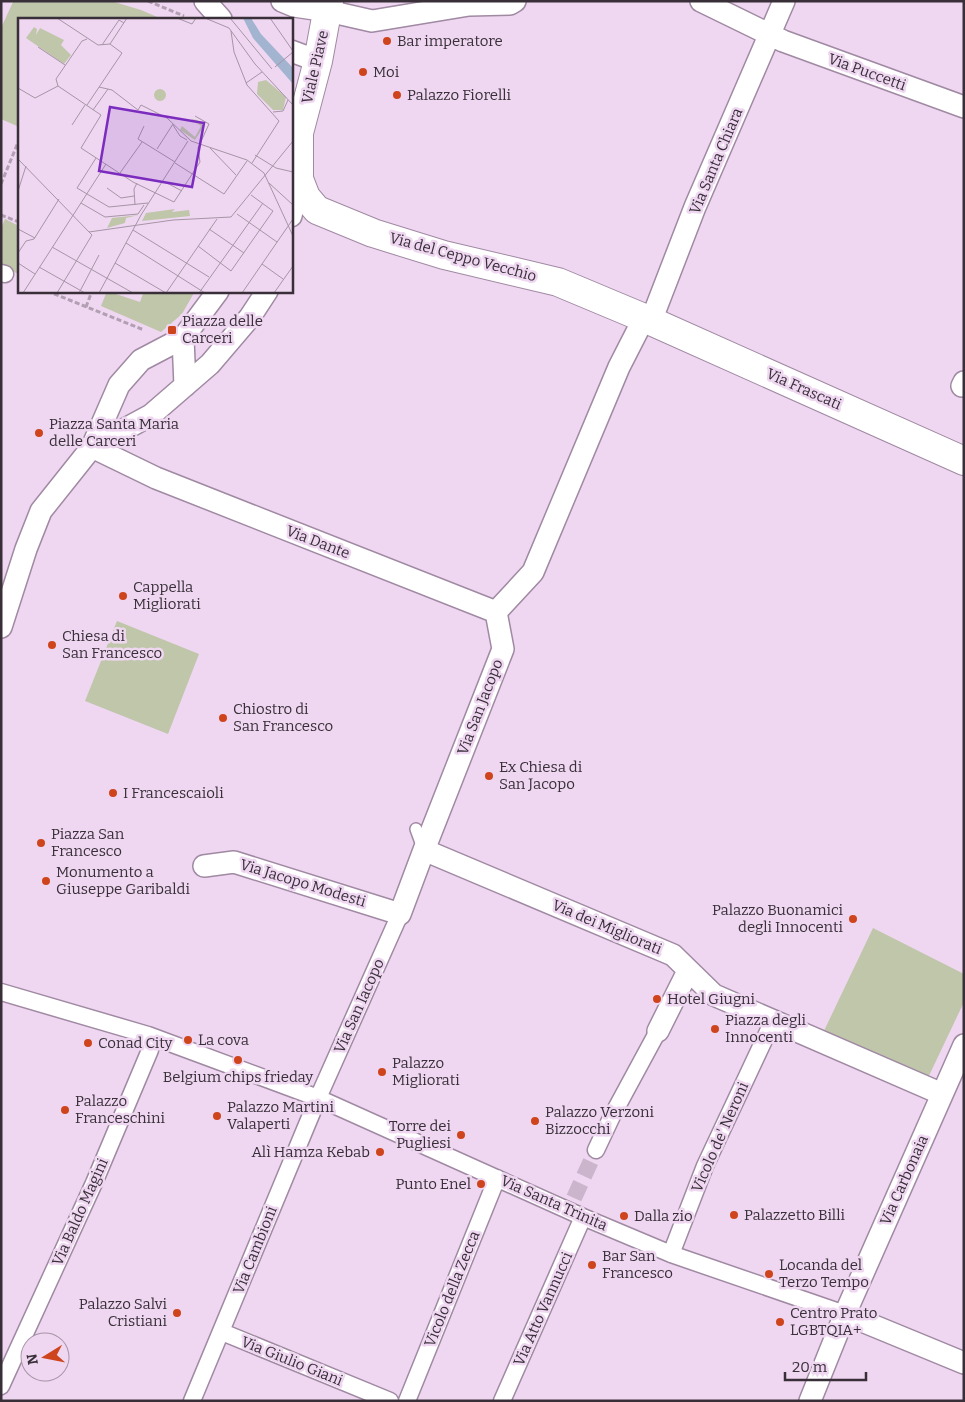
<svg xmlns="http://www.w3.org/2000/svg" width="965" height="1402" viewBox="0 0 965 1402" font-family="Bitter,serif">
	<rect width="100%" height="100%" fill="#efd7f1"/>
	<path fill="#bfc6aa" d="M 15,1 L 111,1 L 141,10 L 162,19 L 19,19 L 19,121 L 17,126 L 1,119 L 1,28 L 13,2 Z
		M 5,219 L 19,226 L 19,274 L 1,267 L 1,228 Z
		M 107,291 L 140,302 L 144,291 L 195,291 L 182,314 L 161,332 L 101,306 Z
		M 117,621 L 199,654 L 168,734 L 85,701 Z
		M 873,928 L 964,974 L 964,1002 L 926,1082 L 822,1035 Z"/>
	<g fill="none" stroke-linecap="round" stroke-linejoin="round">
		<path stroke="#cab5cc" stroke-width="16" stroke-dasharray="16 8" stroke-linecap="butt" d="M 574,1198 L 596,1150"/>
		<defs>
			<path id="service" d="M 416,829 L 423,848"/>
			<path id="pedestrian" d="M 1,273 L 5,274
				M 1,992 L 148,1035 L 318,1098 L 583,1217 L 671,1254 L 845,1314
				M 596,1150 L 612,1116 L 658,1031
				M 671,1254 L 705,1166 L 773,1021
				M 222,1332 L 390,1401
				M 1,1386 L 94,1183 L 150,1050 L 148,1035
				M 192,1401 L 318,1098 L 400,914
				M 407,1401 L 497,1178
				M 502,1401 L 583,1217"/>
			<path id="minor" d="M 205,1 L 221,19
				M 282,1 L 294,6 L 328,11 L 372,21 L 469,5 L 510,4 L 515,1
				M 701,1 L 783,41 L 964,107
				M 291,51 L 318,61
				M 291,216 L 299,179
				M 651,321 L 695,207 L 784,1
				M 185,386 L 183,338 L 218,291
				M 962,386 L 964,382
				M 92,447 L 156,478 L 496,612
				M 92,447 L 151,415 L 210,364 L 250,317 L 267,291
				M 496,612 L 533,572 L 619,367 L 644,318
				M 1,627 L 26,549 L 41,511 L 92,447 L 119,385 L 141,360 L 183,338
				M 424,850 L 673,955 L 714,995 L 942,1094
				M 204,866 L 234,862 L 400,914 L 424,850 L 503,649 L 496,612
				M 658,1031 L 688,971
				M 845,1314 L 964,1363
				M 810,1401 L 845,1314 L 964,1045"/>
			<path id="tertiary" d="M 329,1 L 318,61 L 299,133 L 299,179 L 306,197 L 317,210 L 373,233 L 444,255 L 558,282 L 644,318 L 964,461"/>
		</defs>
		<use href="#service" stroke="#a089a2" stroke-width="14"/>
		<use href="#pedestrian" stroke="#a089a2" stroke-width="19"/>
		<use href="#minor" stroke="#a089a2" stroke-width="24"/>
		<use href="#tertiary" stroke="#a089a2" stroke-width="30"/>
		<path stroke="#b29fb3" stroke-width="3" stroke-dasharray="5 2.5" stroke-linecap="butt" d="M 148,1 L 184,16
			M 1,184 L 19,140
			M 1,215 L 19,222
			M 47,291 L 144,330
			M 86,307 L 92,291"/>
		<use href="#service" stroke="#fff" stroke-width="11"/>
		<use href="#pedestrian" stroke="#fff" stroke-width="16"/>
		<use href="#minor" stroke="#fff" stroke-width="21"/>
		<use href="#tertiary" stroke="#fff" stroke-width="28"/>
	</g>
	<g fill="#ce451d" stroke="#efd7f1" stroke-width="2">
		<circle cx="387" cy="41" r="5"/>
		<circle cx="363" cy="72" r="5"/>
		<circle cx="397" cy="95" r="5"/>
		<rect x="167" y="325" width="10" height="10" rx="2.5"/>
		<circle cx="39" cy="433" r="5"/>
		<circle cx="123" cy="596" r="5"/>
		<circle cx="52" cy="645" r="5"/>
		<circle cx="223" cy="718" r="5"/>
		<circle cx="489" cy="776" r="5"/>
		<circle cx="113" cy="793" r="5"/>
		<circle cx="41" cy="843" r="5"/>
		<circle cx="46" cy="881" r="5"/>
		<circle cx="853" cy="919" r="5"/>
		<circle cx="657" cy="999" r="5"/>
		<circle cx="715" cy="1029" r="5"/>
		<circle cx="188" cy="1040" r="5"/>
		<circle cx="88" cy="1043" r="5"/>
		<circle cx="238" cy="1060" r="5"/>
		<circle cx="382" cy="1072" r="5"/>
		<circle cx="65" cy="1110" r="5"/>
		<circle cx="217" cy="1116" r="5"/>
		<circle cx="535" cy="1121" r="5"/>
		<circle cx="461" cy="1135" r="5"/>
		<circle cx="380" cy="1152" r="5"/>
		<circle cx="481" cy="1184" r="5"/>
		<circle cx="734" cy="1215" r="5"/>
		<circle cx="624" cy="1216" r="5"/>
		<circle cx="592" cy="1265" r="5"/>
		<circle cx="769" cy="1274" r="5"/>
		<circle cx="177" cy="1313" r="5"/>
		<circle cx="780" cy="1322" r="5"/>
	</g>
	<g text-anchor="middle" stroke-width="5" stroke-linejoin="round" paint-order="stroke">
		<g font-size="15" fill="#382f39" stroke="#efd7f1" text-anchor="start">
			<text x="397" y="46">Bar imperatore</text>
			<text x="373" y="77">Moi</text>
			<text x="407" y="100">Palazzo Fiorelli</text>
			<text x="182" y="326">Piazza delle<tspan x="182" dy="17">Carceri</tspan></text>
			<text x="49" y="429">Piazza Santa Maria<tspan x="49" dy="17">delle Carceri</tspan></text>
			<text x="133" y="592">Cappella<tspan x="133" dy="17">Migliorati</tspan></text>
			<text x="62" y="641">Chiesa di<tspan x="62" dy="17">San Francesco</tspan></text>
			<text x="233" y="714">Chiostro di<tspan x="233" dy="17">San Francesco</tspan></text>
			<text x="499" y="772">Ex Chiesa di<tspan x="499" dy="17">San Jacopo</tspan></text>
			<text x="123" y="798">I Francescaioli</text>
			<text x="51" y="839">Piazza San<tspan x="51" dy="17">Francesco</tspan></text>
			<text x="56" y="877">Monumento a<tspan x="56" dy="17">Giuseppe Garibaldi</tspan></text>
			<text x="843" y="915" text-anchor="end">Palazzo Buonamici<tspan x="843" dy="17">degli Innocenti</tspan></text>
			<text x="667" y="1004">Hotel Giugni</text>
			<text x="725" y="1025">Piazza degli<tspan x="725" dy="17">Innocenti</tspan></text>
			<text x="198" y="1045">La cova</text>
			<text x="98" y="1048">Conad City</text>
			<text x="392" y="1068">Palazzo<tspan x="392" dy="17">Migliorati</tspan></text>
			<text x="238" y="1082" text-anchor="middle">Belgium chips frieday</text>
			<text x="75" y="1106">Palazzo<tspan x="75" dy="17">Franceschini</tspan></text>
			<text x="227" y="1112">Palazzo Martini<tspan x="227" dy="17">Valaperti</tspan></text>
			<text x="545" y="1117">Palazzo Verzoni<tspan x="545" dy="17">Bizzocchi</tspan></text>
			<text x="451" y="1131" text-anchor="end">Torre dei<tspan x="451" dy="17">Pugliesi</tspan></text>
			<text x="370" y="1157" text-anchor="end">Alì Hamza Kebab</text>
			<text x="471" y="1189" text-anchor="end">Punto Enel</text>
			<text x="744" y="1220">Palazzetto Billi</text>
			<text x="634" y="1221">Dalla zio</text>
			<text x="602" y="1261">Bar San<tspan x="602" dy="17">Francesco</tspan></text>
			<text x="779" y="1270">Locanda del<tspan x="779" dy="17">Terzo Tempo</tspan></text>
			<text x="167" y="1309" text-anchor="end">Palazzo Salvi<tspan x="167" dy="17">Cristiani</tspan></text>
			<text x="790" y="1318">Centro Prato<tspan x="790" dy="17">LGBTQIA+</tspan></text>
		</g>
		<g font-size="15" fill="#382f39" stroke="#efd7f1">
			<text transform="translate(315 67) rotate(-77)" y="5">Viale Piave</text>
			<text transform="translate(867 72) rotate(20)" y="5">Via Puccetti</text>
			<text transform="translate(716 161) rotate(-67)" y="5">Via Santa Chiara</text>
			<text transform="translate(463 257) rotate(15)" y="5">Via del Ceppo Vecchio</text>
			<text transform="translate(804 389) rotate(24)" y="5">Via Frascati</text>
			<text transform="translate(318 542) rotate(21)" y="5">Via Dante</text>
			<text transform="translate(480 707) rotate(-69)" y="5">Via San Jacopo</text>
			<text transform="translate(303 883) rotate(17)" y="5">Via Jacopo Modesti</text>
			<text transform="translate(607 927) rotate(23)" y="5">Via dei Migliorati</text>
			<text transform="translate(359 1006) rotate(-66)" y="5">Via San Iacopo</text>
			<text transform="translate(720 1137) rotate(-66)" y="5">Vicolo de' Neroni</text>
			<text transform="translate(904 1180) rotate(-66)" y="5">Via Carbonaia</text>
			<text transform="translate(554 1203) rotate(24)" y="5">Via Santa Trinita</text>
			<text transform="translate(80 1212) rotate(-66)" y="5">Via Baldo Magini</text>
			<text transform="translate(255 1250) rotate(-68)" y="5">Via Cambioni</text>
			<text transform="translate(452 1289) rotate(-68)" y="5">Vicolo della Zecca</text>
			<text transform="translate(543 1309) rotate(-66)" y="5">Via Atto Vannucci</text>
			<text transform="translate(292 1361) rotate(22)" y="5">Via Giulio Giani</text>
		</g>
	</g>
	<g transform="translate(18 18)">
		<rect width="275" height="275" fill="#efd7f1"/>
		<path d="M 16,9 L 19,11 L 18,17 L 22,10 L 46,22 L 43,27 L 53,37 L 46,46 L 8,20 ZM 248,62 L 268,79 L 265,92 L 255,92 L 239,76 L 240,64 ZM136 77a6 6 0 1 1 12 0a6 6 0 1 1-12 0ZM 173,101 L 179,102 L 186,108 L 177,122 L 162,112 L 164,108 L 177,119 L 183,108 ZM 157,191 L 154,194 L 171,192 L 172,198 L 124,203 L 128,195 ZM 121,197 L 108,200 L 107,205 L 89,210 L 94,200 Z" fill="#bfc6aa"/>
		<path d="M 225,0 L 233,0 L 243,16 L 275,50 L 275,66 L 235,20 Z" fill="#a3b4d1"/>
		<path fill="none" stroke="#a694a7" stroke-width="1" d="M 39,0 L 80,27 L 92,26M 159,0 L 174,6 L 178,0M 187,0 L 211,10M 212,0 L 254,51M 252,0 L 275,33M 211,10 L 237,46 L 275,87M 213,13 L 216,34 L 229,67 L 261,103 L 234,145M 92,26 L 109,0M 84,27 L 101,2 L 106,5M 20,29 L 47,47M 257,49 L 275,34M 228,65 L 244,54M 40,68 L 83,97 L 63,130 L 115,164 L 156,184 L 182,144 L 180,130 L 191,106 L 177,98M 40,68 L 38,61 L 64,23 L 69,21M 81,69 L 94,72 L 120,92 L 123,87 L 149,100 L 173,123 L 229,142 L 246,155 L 275,218M 0,70 L 17,80 L 40,68M 69,87 L 104,35 L 92,26M 75,92 L 90,71M 255,94 L 265,93 L 270,82M 54,107 L 67,87M 155,107 L 162,118 L 169,122M 126,108 L 120,121 L 157,144M 192,130 L 218,157M 139,131 L 155,106M 237,137 L 258,150 L 275,154M 78,140 L 59,170 L 91,189 L 130,185M 0,141 L 71,214 L 155,202 L 213,199 L 275,123M 157,145 L 206,176 L 229,143M 102,155 L 124,124M 149,165 L 164,173M 251,165 L 275,187M 89,170 L 103,180 L 116,178M 0,173 L 8,148M 63,185 L 87,199 L 120,196 L 126,187M 117,187 L 116,171 L 119,165M 219,196 L 259,224M 0,211 L 17,220M 191,211 L 226,235M 115,212 L 191,259M 108,225 L 187,275M 180,228 L 213,253 L 255,193 L 233,177M 34,229 L 115,275M 0,235 L 8,223 L 16,221 L 41,181M 0,245 L 17,256M 97,245 L 148,275M 244,246 L 265,261M 21,249 L 67,275M 5,275 L 88,146M 39,275 L 74,217 L 71,214M 61,275 L 81,237M 81,275 L 123,197 L 170,123M 148,275 L 199,201M 181,275 L 245,185M 224,275 L 275,201M 256,275 L 275,248"/>
		<path fill="#7b2cbf" fill-opacity="0.15" stroke="#7b2cbf" stroke-width="2.5" d="M 92,89 L 186,105 L 174,169 L 81,153 Z"/>
		<rect width="275" height="275" fill="none" stroke="#382f39" stroke-width="2.5"/>
	</g>
	<rect width="965" height="1402" fill="none" stroke="#382f39" stroke-width="5"/>
	<g transform="translate(45 1357) rotate(260)"><circle r="24" fill="#efd7f1" stroke="#a694a7"/>
	<path d="M0-4L9 19L0 12L-9 19Z" fill="#ce451d"/>
	<text y="-8" font-size="14" font-weight="bold" text-anchor="middle" fill="#382f39">N</text>
	</g>
	<path d="M785 1372v8h81v-8" fill="none" stroke="#382f39" stroke-width="2.5"/>
	<text x="792" y="1372" font-size="15" fill="#382f39" stroke="#efd7f1" stroke-width="4" paint-order="stroke">20 m</text>
</svg>
